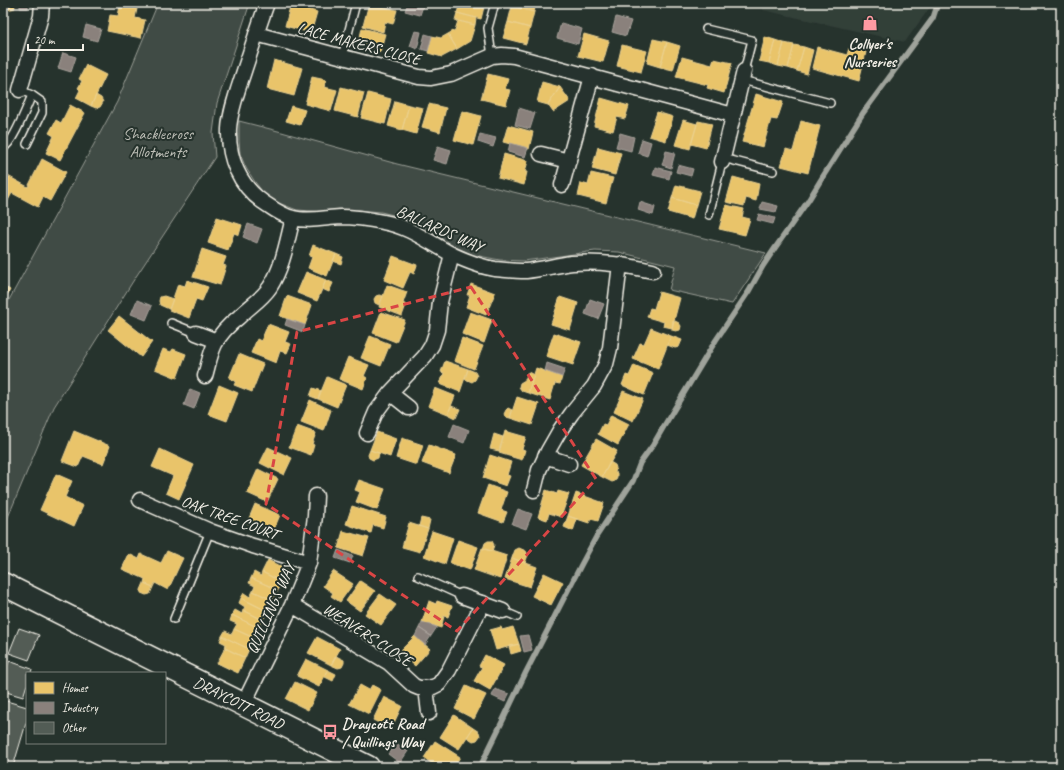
<svg xmlns="http://www.w3.org/2000/svg" width="1064" height="770" viewBox="0 0 1064 770" font-family="Caveat,sans-serif">
	<rect width="100%" height="100%" fill="#26332d"/>
	<filter id="ink" filterUnits="userSpaceOnUse"><feTurbulence type="fractalNoise" baseFrequency=".025" numOctaves="2"/><feDisplacementMap in="SourceGraphic" scale="8" xChannelSelector="R" yChannelSelector="G"/><feConvolveMatrix kernelMatrix="1 2 1 2 8 2 1 2 1" color-interpolation-filters="sRGB"/></filter>
	<g filter="url(#ink)">
		<path fill="#333f39" d="M 764,3 L 933,3 L 905,42 L 763,10 Z"/>
		<path fill="#414b45" stroke="#9a9e96" d="M 158,3 L 250,3 L 217,103 L 213,133 L 215,157 L 135,278 L 54,407 L 3,529 L 3,311 L 117,102 Z
			M 239,121 L 278,131 L 397,164 L 766,253 L 732,304 L 669,290 L 675,266 L 619,252 L 595,251 L 524,261 L 500,260 L 474,255 L 451,245 L 426,228 L 405,218 L 381,212 L 359,210 L 327,212 L 297,210 L 276,202 L 265,195 L 255,182 L 246,168 L 240,154 L 239,140 Z"/>
		<path fill="#e9c46a" stroke="#ecd290" d="M 5,3 L 14,3 L 15,8 L 7,10 Z
			M 291,3 L 308,3 L 306,9 L 317,12 L 311,33 L 285,26 Z
			M 369,3 L 397,10 L 393,24 L 385,22 L 383,32 L 363,26 Z
			M 460,3 L 485,3 L 481,19 L 457,13 Z
			M 512,3 L 536,3 L 534,12 L 512,6 Z
			M 120,6 L 137,9 L 135,18 L 145,20 L 141,38 L 107,31 L 110,15 L 118,16 Z
			M 512,6 L 534,12 L 530,28 L 508,22 Z
			M 457,13 L 476,18 L 475,25 L 455,20 Z
			M 458,21 L 475,25 L 470,41 L 457,49 L 448,34 L 455,30 Z
			M 508,22 L 530,28 L 526,44 L 503,38 Z
			M 362,28 L 385,34 L 380,52 L 358,46 Z
			M 448,34 L 457,49 L 442,57 L 428,53 L 432,36 L 441,38 Z
			M 584,34 L 609,41 L 603,62 L 578,56 Z
			M 765,37 L 775,40 L 769,63 L 759,61 Z
			M 653,39 L 667,42 L 660,67 L 647,63 Z
			M 775,40 L 784,43 L 778,66 L 769,63 Z
			M 667,42 L 680,46 L 673,70 L 660,67 Z
			M 784,43 L 794,45 L 788,68 L 778,66 Z
			M 622,45 L 647,51 L 641,72 L 617,66 Z
			M 794,45 L 804,47 L 797,71 L 788,68 Z
			M 804,47 L 813,50 L 807,74 L 797,71 Z
			M 817,47 L 847,55 L 849,48 L 866,52 L 859,81 L 812,68 Z
			M 682,57 L 712,65 L 714,59 L 732,63 L 724,93 L 707,88 L 708,85 L 676,77 Z
			M 274,60 L 302,68 L 294,96 L 267,89 Z
			M 86,65 L 106,75 L 91,106 L 76,98 L 80,90 L 78,88 L 82,81 L 79,79 Z
			M 488,74 L 508,79 L 505,89 L 510,90 L 506,105 L 481,99 Z
			M 312,77 L 326,80 L 324,87 L 337,90 L 331,111 L 305,104 Z
			M 542,82 L 560,87 L 548,105 L 537,102 Z
			M 341,87 L 364,93 L 358,117 L 335,111 Z
			M 560,87 L 570,101 L 553,112 L 548,105 Z
			M 368,93 L 391,99 L 385,124 L 361,118 Z
			M 756,94 L 783,102 L 777,120 L 771,119 L 763,147 L 742,142 Z
			M 96,95 L 101,98 L 103,102 L 100,107 L 96,108 L 91,106 Z
			M 601,98 L 629,106 L 625,119 L 617,117 L 613,131 L 594,126 Z
			M 395,101 L 409,105 L 402,130 L 388,126 Z
			M 429,104 L 446,108 L 440,132 L 422,127 Z
			M 70,105 L 85,113 L 60,160 L 46,153 L 54,136 L 49,133 L 56,120 L 61,123 Z
			M 409,105 L 423,108 L 416,134 L 402,130 Z
			M 291,106 L 305,110 L 300,125 L 286,121 Z
			M 462,111 L 481,116 L 473,145 L 454,140 Z
			M 657,112 L 673,117 L 666,141 L 649,136 Z
			M 683,120 L 697,124 L 690,149 L 675,145 Z
			M 698,121 L 712,124 L 706,148 L 691,144 Z
			M 801,121 L 820,126 L 808,173 L 781,166 L 786,149 L 793,151 Z
			M 508,125 L 533,132 L 529,149 L 503,142 Z
			M 598,147 L 621,153 L 615,175 L 592,169 Z
			M 504,154 L 528,161 L 525,172 L 527,172 L 524,185 L 498,178 Z
			M 42,159 L 66,172 L 50,201 L 43,197 L 38,207 L 12,193 L 5,206 L 3,205 L 3,180 L 6,175 L 28,187 Z
			M 591,173 L 613,178 L 606,203 L 578,196 L 581,183 L 588,185 Z
			M 733,177 L 759,184 L 756,201 L 746,198 L 744,206 L 726,202 Z
			M 676,185 L 700,191 L 696,205 L 672,198 Z
			M 672,198 L 696,205 L 692,219 L 668,212 Z
			M 726,205 L 744,209 L 742,217 L 750,219 L 745,235 L 719,229 Z
			M 217,217 L 242,225 L 239,235 L 234,233 L 228,250 L 208,243 Z
			M 313,245 L 336,254 L 327,276 L 308,268 L 312,257 L 309,256 Z
			M 202,249 L 226,257 L 223,265 L 226,266 L 220,285 L 193,277 Z
			M 336,254 L 343,257 L 341,264 L 333,261 Z
			M 393,256 L 417,265 L 414,274 L 410,272 L 403,288 L 384,280 Z
			M 306,272 L 326,280 L 317,301 L 297,293 Z
			M 187,280 L 208,287 L 202,301 L 196,299 L 189,318 L 169,310 L 178,284 L 185,286 Z
			M 326,280 L 333,283 L 329,292 L 322,289 Z
			M 471,284 L 495,293 L 486,315 L 466,307 L 470,295 L 467,295 Z
			M 387,285 L 407,292 L 403,303 L 406,305 L 402,316 L 379,307 Z
			M 3,286 L 10,290 L 3,302 Z
			M 659,292 L 680,298 L 672,328 L 663,326 L 664,322 L 647,317 L 650,308 L 654,309 Z
			M 379,295 L 383,296 L 379,305 L 375,303 L 374,299 L 376,296 Z
			M 164,296 L 173,299 L 169,309 L 160,305 L 159,301 L 160,297 Z
			M 287,296 L 312,305 L 305,325 L 280,316 Z
			M 560,297 L 578,303 L 570,330 L 551,324 Z
			M 381,312 L 405,320 L 396,342 L 373,333 Z
			M 470,312 L 492,320 L 484,343 L 462,334 Z
			M 119,316 L 152,342 L 141,357 L 108,330 Z
			M 673,320 L 679,323 L 681,326 L 680,330 L 676,331 L 672,330 Z
			M 268,324 L 289,332 L 285,342 L 291,344 L 287,353 L 280,351 L 276,363 L 251,353 L 257,339 L 261,341 Z
			M 651,328 L 671,336 L 658,369 L 633,359 L 640,343 L 644,344 Z
			M 554,333 L 581,342 L 573,365 L 546,356 Z
			M 370,336 L 390,344 L 381,366 L 361,358 Z
			M 671,336 L 682,340 L 679,347 L 675,348 L 667,345 Z
			M 462,338 L 483,346 L 474,369 L 454,361 Z
			M 163,349 L 171,352 L 173,349 L 186,354 L 177,378 L 155,369 Z
			M 239,354 L 263,364 L 252,392 L 234,385 L 236,381 L 229,378 Z
			M 348,357 L 369,365 L 364,376 L 367,378 L 363,389 L 339,379 Z
			M 445,361 L 468,369 L 460,392 L 440,384 L 444,373 L 441,372 Z
			M 634,365 L 653,373 L 644,395 L 622,385 L 626,375 L 629,376 Z
			M 536,368 L 562,377 L 560,384 L 555,383 L 550,400 L 528,393 Z
			M 468,369 L 475,372 L 477,376 L 475,380 L 472,382 L 465,379 Z
			M 528,372 L 534,375 L 528,393 L 522,391 L 519,387 L 520,383 L 525,380 Z
			M 327,377 L 346,385 L 337,407 L 318,399 Z
			M 219,385 L 238,393 L 227,421 L 208,414 Z
			M 313,388 L 321,391 L 318,399 L 310,396 Z
			M 435,388 L 455,396 L 448,414 L 428,406 Z
			M 623,391 L 643,399 L 633,421 L 614,412 Z
			M 517,397 L 539,404 L 532,425 L 510,418 Z
			M 310,400 L 331,410 L 324,431 L 301,422 Z
			M 451,406 L 460,409 L 456,418 L 448,414 Z
			M 508,408 L 512,410 L 510,418 L 506,417 L 504,414 L 506,410 Z
			M 611,415 L 629,424 L 618,445 L 598,434 L 603,424 L 606,425 Z
			M 297,426 L 316,433 L 312,444 L 314,445 L 311,455 L 289,447 Z
			M 74,431 L 110,446 L 103,464 L 83,456 L 78,467 L 62,461 Z
			M 505,431 L 526,437 L 522,449 L 525,450 L 522,460 L 499,453 Z
			M 377,432 L 396,439 L 390,457 L 370,450 Z
			M 494,434 L 503,437 L 499,451 L 490,449 Z
			M 402,438 L 423,445 L 417,465 L 396,458 Z
			M 596,439 L 617,451 L 602,477 L 581,465 Z
			M 429,445 L 456,455 L 449,473 L 422,463 Z
			M 268,447 L 292,458 L 284,475 L 260,463 Z
			M 160,449 L 194,465 L 179,499 L 166,493 L 173,476 L 152,467 Z
			M 370,450 L 379,453 L 378,458 L 373,460 L 369,458 L 368,455 Z
			M 490,455 L 511,462 L 507,475 L 510,476 L 506,486 L 483,478 Z
			M 610,462 L 615,465 L 616,468 L 615,472 L 617,473 L 617,477 L 615,481 L 612,482 L 602,477 Z
			M 258,469 L 278,479 L 267,502 L 247,493 Z
			M 56,474 L 72,481 L 65,497 L 83,506 L 74,526 L 40,510 Z
			M 359,480 L 385,489 L 377,510 L 356,502 L 360,492 L 355,490 Z
			M 488,485 L 507,492 L 501,510 L 507,512 L 503,522 L 478,513 Z
			M 546,490 L 557,494 L 558,491 L 569,494 L 561,517 L 549,513 L 547,520 L 538,517 Z
			M 576,493 L 604,503 L 598,521 L 591,519 L 589,523 L 568,516 Z
			M 255,504 L 280,515 L 272,534 L 247,523 Z
			M 352,506 L 386,517 L 383,528 L 373,525 L 371,533 L 346,524 Z
			M 568,516 L 577,519 L 573,531 L 564,527 Z
			M 421,518 L 430,520 L 428,529 L 419,526 Z
			M 409,523 L 428,529 L 420,552 L 402,547 Z
			M 343,531 L 369,538 L 363,556 L 338,548 Z
			M 432,531 L 453,538 L 445,564 L 424,556 Z
			M 458,540 L 478,547 L 470,570 L 450,563 Z
			M 488,541 L 492,541 L 494,545 L 492,551 L 483,549 L 485,543 Z
			M 482,548 L 507,556 L 500,579 L 474,570 Z
			M 519,548 L 526,551 L 528,555 L 525,563 L 512,558 L 515,550 Z
			M 167,551 L 183,558 L 168,590 L 155,583 L 153,587 L 144,583 L 145,579 L 122,569 L 129,554 L 139,559 L 141,554 L 161,563 Z
			M 512,558 L 537,567 L 530,587 L 505,579 Z
			M 268,560 L 287,570 L 282,582 L 262,572 Z
			M 333,571 L 353,584 L 340,602 L 331,596 L 333,593 L 323,586 Z
			M 254,572 L 261,576 L 262,572 L 282,582 L 278,590 L 251,578 Z
			M 544,573 L 563,582 L 551,605 L 532,596 Z
			M 251,578 L 278,590 L 273,600 L 253,591 L 255,586 L 249,583 Z
			M 360,581 L 375,591 L 360,611 L 346,601 Z
			M 144,583 L 153,587 L 150,594 L 146,595 L 141,593 L 141,590 Z
			M 253,591 L 273,600 L 267,611 L 241,598 L 244,593 L 250,597 Z
			M 380,594 L 396,605 L 381,625 L 365,614 Z
			M 241,598 L 267,611 L 263,620 L 243,610 L 245,607 L 239,603 Z
			M 429,601 L 436,604 L 437,601 L 452,606 L 448,617 L 444,616 L 441,628 L 422,622 Z
			M 235,610 L 242,614 L 243,610 L 263,620 L 259,628 L 232,615 Z
			M 232,615 L 259,628 L 254,638 L 234,629 L 237,624 L 230,621 Z
			M 501,627 L 502,630 L 513,627 L 519,644 L 496,650 L 490,630 Z
			M 234,629 L 254,638 L 249,649 L 222,636 L 225,631 L 232,634 Z
			M 222,636 L 249,649 L 245,658 L 225,648 L 226,644 L 220,641 Z
			M 415,636 L 430,649 L 415,666 L 399,652 Z
			M 317,637 L 340,649 L 331,665 L 308,653 Z
			M 519,644 L 521,651 L 511,654 L 509,646 Z
			M 225,648 L 245,658 L 238,673 L 217,663 Z
			M 485,655 L 504,665 L 490,690 L 474,681 L 482,667 L 479,666 Z
			M 336,656 L 344,660 L 344,663 L 342,667 L 338,668 L 331,665 Z
			M 306,659 L 328,670 L 319,687 L 297,676 Z
			M 328,670 L 336,674 L 333,681 L 325,677 Z
			M 295,682 L 317,693 L 308,710 L 286,699 Z
			M 360,685 L 369,690 L 372,685 L 381,690 L 369,714 L 349,704 Z
			M 466,686 L 486,695 L 474,719 L 455,709 Z
			M 384,697 L 402,706 L 391,729 L 373,720 Z
			M 454,715 L 473,728 L 459,749 L 440,737 Z
			M 473,728 L 479,732 L 480,736 L 477,740 L 473,741 L 467,737 Z
			M 435,741 L 460,757 L 455,765 L 452,763 L 449,767 L 437,767 L 424,758 Z"/>
		<path fill="#8a817c" stroke="#aaa39c" d="M 20,3 L 28,3 L 28,8 L 20,8 Z
			M 408,3 L 424,3 L 420,15 L 405,11 Z
			M 616,17 L 631,21 L 626,36 L 612,32 Z
			M 561,23 L 582,29 L 578,44 L 557,38 Z
			M 86,25 L 101,29 L 97,41 L 83,37 Z
			M 415,31 L 421,32 L 417,49 L 410,46 Z
			M 425,34 L 432,36 L 428,51 L 421,49 Z
			M 63,53 L 76,57 L 71,72 L 58,68 Z
			M 519,108 L 535,113 L 530,129 L 515,125 Z
			M 620,133 L 634,137 L 631,151 L 616,147 Z
			M 480,134 L 496,138 L 493,147 L 478,142 Z
			M 642,139 L 651,142 L 647,156 L 638,153 Z
			M 510,143 L 528,148 L 525,157 L 508,152 Z
			M 438,146 L 451,150 L 447,164 L 433,160 Z
			M 666,151 L 675,153 L 671,168 L 662,165 Z
			M 678,165 L 693,169 L 691,176 L 676,172 Z
			M 655,167 L 671,171 L 669,179 L 653,175 Z
			M 640,202 L 655,207 L 653,215 L 638,210 Z
			M 762,202 L 778,206 L 776,212 L 760,209 Z
			M 759,214 L 775,218 L 773,224 L 757,220 Z
			M 248,224 L 262,229 L 257,243 L 243,237 Z
			M 590,299 L 604,304 L 598,319 L 585,314 Z
			M 137,300 L 152,306 L 146,320 L 131,314 Z
			M 287,319 L 305,325 L 303,332 L 285,325 Z
			M 547,363 L 565,369 L 562,377 L 545,371 Z
			M 190,389 L 200,393 L 194,409 L 184,405 Z
			M 454,424 L 469,430 L 464,443 L 449,437 Z
			M 518,509 L 532,514 L 526,529 L 512,524 Z
			M 338,550 L 353,556 L 350,563 L 335,558 Z
			M 422,622 L 437,627 L 431,636 L 419,628 Z
			M 419,628 L 431,636 L 425,645 L 415,636 Z
			M 528,635 L 532,650 L 524,652 L 520,636 Z
			M 495,689 L 509,694 L 505,702 L 492,696 Z
			M 396,743 L 408,751 L 400,763 L 388,754 Z"/>
		<g fill="none" stroke-linecap="round" stroke-linejoin="round">
			<path stroke="#9fa39b" stroke-width="5.5" d="M 480,767 L 503,720 L 526,672 L 581,565 L 596,537 L 633,481 L 640,463 L 653,445 L 664,426 L 716,340 L 749,291 L 763,266 L 775,248 L 808,201 L 822,178 L 863,113 L 933,18 L 938,3"/>
		</g>
		<path fill="#525c55" stroke="#f4f1e8" d="M 19,628 L 39,635 L 29,660 L 9,653 Z
			M 9,661 L 32,669 L 31,673 L 27,673 L 27,684 L 23,697 L 3,691 L 3,679 Z
			M 3,700 L 27,707 L 27,720 L 13,767 L 3,767 Z"/>
		<g fill="none" stroke-linecap="round" stroke-linejoin="round">
			<defs>
				<path id="service" d="M 706,29 L 752,40 L 744,71
					M 492,56 L 488,28 L 495,3
					M 342,57 L 356,3
					M 742,80 L 830,103
					M 20,90 L 32,95 L 42,102 L 42,113 L 27,144
					M 3,148 C 13,144 27,106 32,95
					M 723,158 L 773,171
					M 709,215 L 722,162
					M 171,323 L 196,333
					M 418,576 L 462,596
					M 503,611 L 517,617
					M 174,619 L 210,531"/>
				<path id="minor" d="M 267,3 C 259,25 252,47 245,68 C 239,87 230,110 229,129 C 228,158 239,185 263,202 C 272,208 282,216 293,218 C 308,222 324,218 340,217 C 354,217 369,219 383,222 C 408,226 429,242 451,254 C 464,260 480,267 495,269 C 505,270 516,271 526,271 C 542,269 557,265 572,263 C 603,261 624,265 653,271
					M 256,34 L 419,77 L 431,78 L 451,74 L 492,56 L 502,55 L 514,56 L 733,115
					M 20,90 L 41,16 L 42,3
					M 541,154 L 569,161
					M 722,162 L 744,71
					M 562,185 L 592,76
					M 196,333 L 217,341
					M 205,376 C 208,366 210,354 215,344 C 220,334 230,324 239,317 C 249,307 262,299 270,287 C 283,267 287,241 293,218
					M 390,393 L 409,408
					M 367,433 L 376,412 L 390,393 L 425,356 L 432,345 L 437,330 L 440,302 L 452,254
					M 545,456 L 569,464
					M 534,490 L 539,470 L 548,451 L 560,430 L 572,413 L 594,386 L 606,364 L 610,348 L 620,264
					M 140,500 L 210,531 L 253,546 L 309,563
					M 462,596 L 503,611
					M 292,605 L 389,663 L 414,686 L 419,688 L 426,688 L 433,687 L 439,684 L 449,670 L 483,603
					M 426,688 L 429,713
					M 243,705 L 292,605 L 309,563 L 315,516 L 316,496"/>
				<g id="primary">
					<path id="s1" d="M 3,584 L 368,767"/>
				</g>
			</defs>
			<use href="#service" stroke="#f4f1e8" stroke-width="10"/>
			<use href="#minor" stroke="#f4f1e8" stroke-width="17"/>
			<use href="#primary" stroke="#f4f1e8" stroke-width="25"/>
			<use href="#service" stroke="#26332d" stroke-width="7"/>
			<use href="#minor" stroke="#26332d" stroke-width="14"/>
			<use href="#primary" stroke="#26332d" stroke-width="22"/>
		</g>
	</g>
	<path fill="none" stroke="#da4645" stroke-width="3" stroke-dasharray="8 5" stroke-linejoin="round" d="M 471,287 L 596,479 L 457,631 L 266,504 L 297,332 Z"/>
	<defs>
		<symbol id="shop-bare" viewBox="-9 -9 18 18"><path d="M-5-2.5h2.3a2.7 3.5 0 0 1 5.4 0H5L5.5 6h-11ZM-1.5-2.5h3a1.5 2.3 0 0 0-3 0Z" fill="#ff9aa2" stroke="#26332d" stroke-width="2.5" paint-order="stroke"/></symbol>
		<symbol id="bus-bare" viewBox="-9 -9 18 18"><path d="M-5-6H5V4H4V6H2V4H-2V6H-4V4H-5ZM-3.5-4V0h7V-4ZM-3.5 1.2v1.5H-2V1.2ZM2 1.2v1.5H3.5V1.2Z" fill="#ff9aa2" stroke="#26332d" stroke-width="2.5" paint-order="stroke"/></symbol>
	</defs>
	<g fill-rule="evenodd">
		<use href="#shop-bare" x="859" y="12" width="22" height="22"/>
		<use href="#bus-bare" x="319" y="721" width="22" height="22"/>
	</g>
	<g text-anchor="middle" stroke-width="4" stroke-linejoin="round" paint-order="stroke">
		<g font-size="16" fill="#f4f1e8" stroke="#26332d">
			<text transform="translate(359 43) rotate(15)" y="6">LACE MAKERS CLOSE</text>
			<text transform="translate(440 228) rotate(24)" y="6">BALLARDS WAY</text>
			<text transform="translate(230 517) rotate(20)" y="6">OAK TREE COURT</text>
			<text transform="translate(270 608) rotate(-66)" y="6">QUILLINGS WAY</text>
			<text transform="translate(368 634) rotate(33)" y="6">WEAVERS CLOSE</text>
			<text dy="6" stroke="none"><textPath href="#s1" startOffset="264">DRAYCOTT ROAD</textPath></text>
		</g>
		<g font-size="16" font-weight="bold" fill="#f4f1e8" stroke="#26332d">
			<text x="870" y="49">Collyer's<tspan x="870" dy="18">Nurseries</tspan></text>
			<text x="342" y="729" text-anchor="start">Draycott Road<tspan x="342" dy="18">/ Quillings Way</tspan></text>
		</g>
		<g font-size="16" fill="#bebfb7" stroke="#26332d">
			<text x="158" y="139">Shacklecross<tspan x="158" dy="18">Allotments</tspan></text>
		</g>
	</g>
	<rect width="1064" height="770" fill="none" stroke="#26332d" stroke-width="16"/>
	<rect x="8" y="8" width="1048" height="754" fill="none" stroke="#f4f1e8" stroke-width="1.5" filter="url(#ink)"/>
	<rect x="26" y="672" width="140" height="72" fill="#26332d" stroke="#787f78"/>
	<rect x="34" y="682" width="20" height="12" fill="#e9c46a" stroke="#787f78"/>
	<text x="62" y="692" font-size="12" fill="#f4f1e8">Homes</text>
	<rect x="34" y="702" width="20" height="12" fill="#8a817c" stroke="#787f78"/>
	<text x="62" y="712" font-size="12" fill="#f4f1e8">Industry</text>
	<rect x="34" y="722" width="20" height="12" fill="#525c55" stroke="#787f78"/>
	<text x="62" y="732" font-size="12" fill="#f4f1e8">Other</text>
	<path d="M28 44v6h55v-6" fill="none" stroke="#f4f1e8" stroke-width="2"/>
	<text x="34" y="44" font-size="12" fill="#f4f1e8" stroke="#26332d" stroke-width="3" paint-order="stroke">20 m</text>
</svg>
